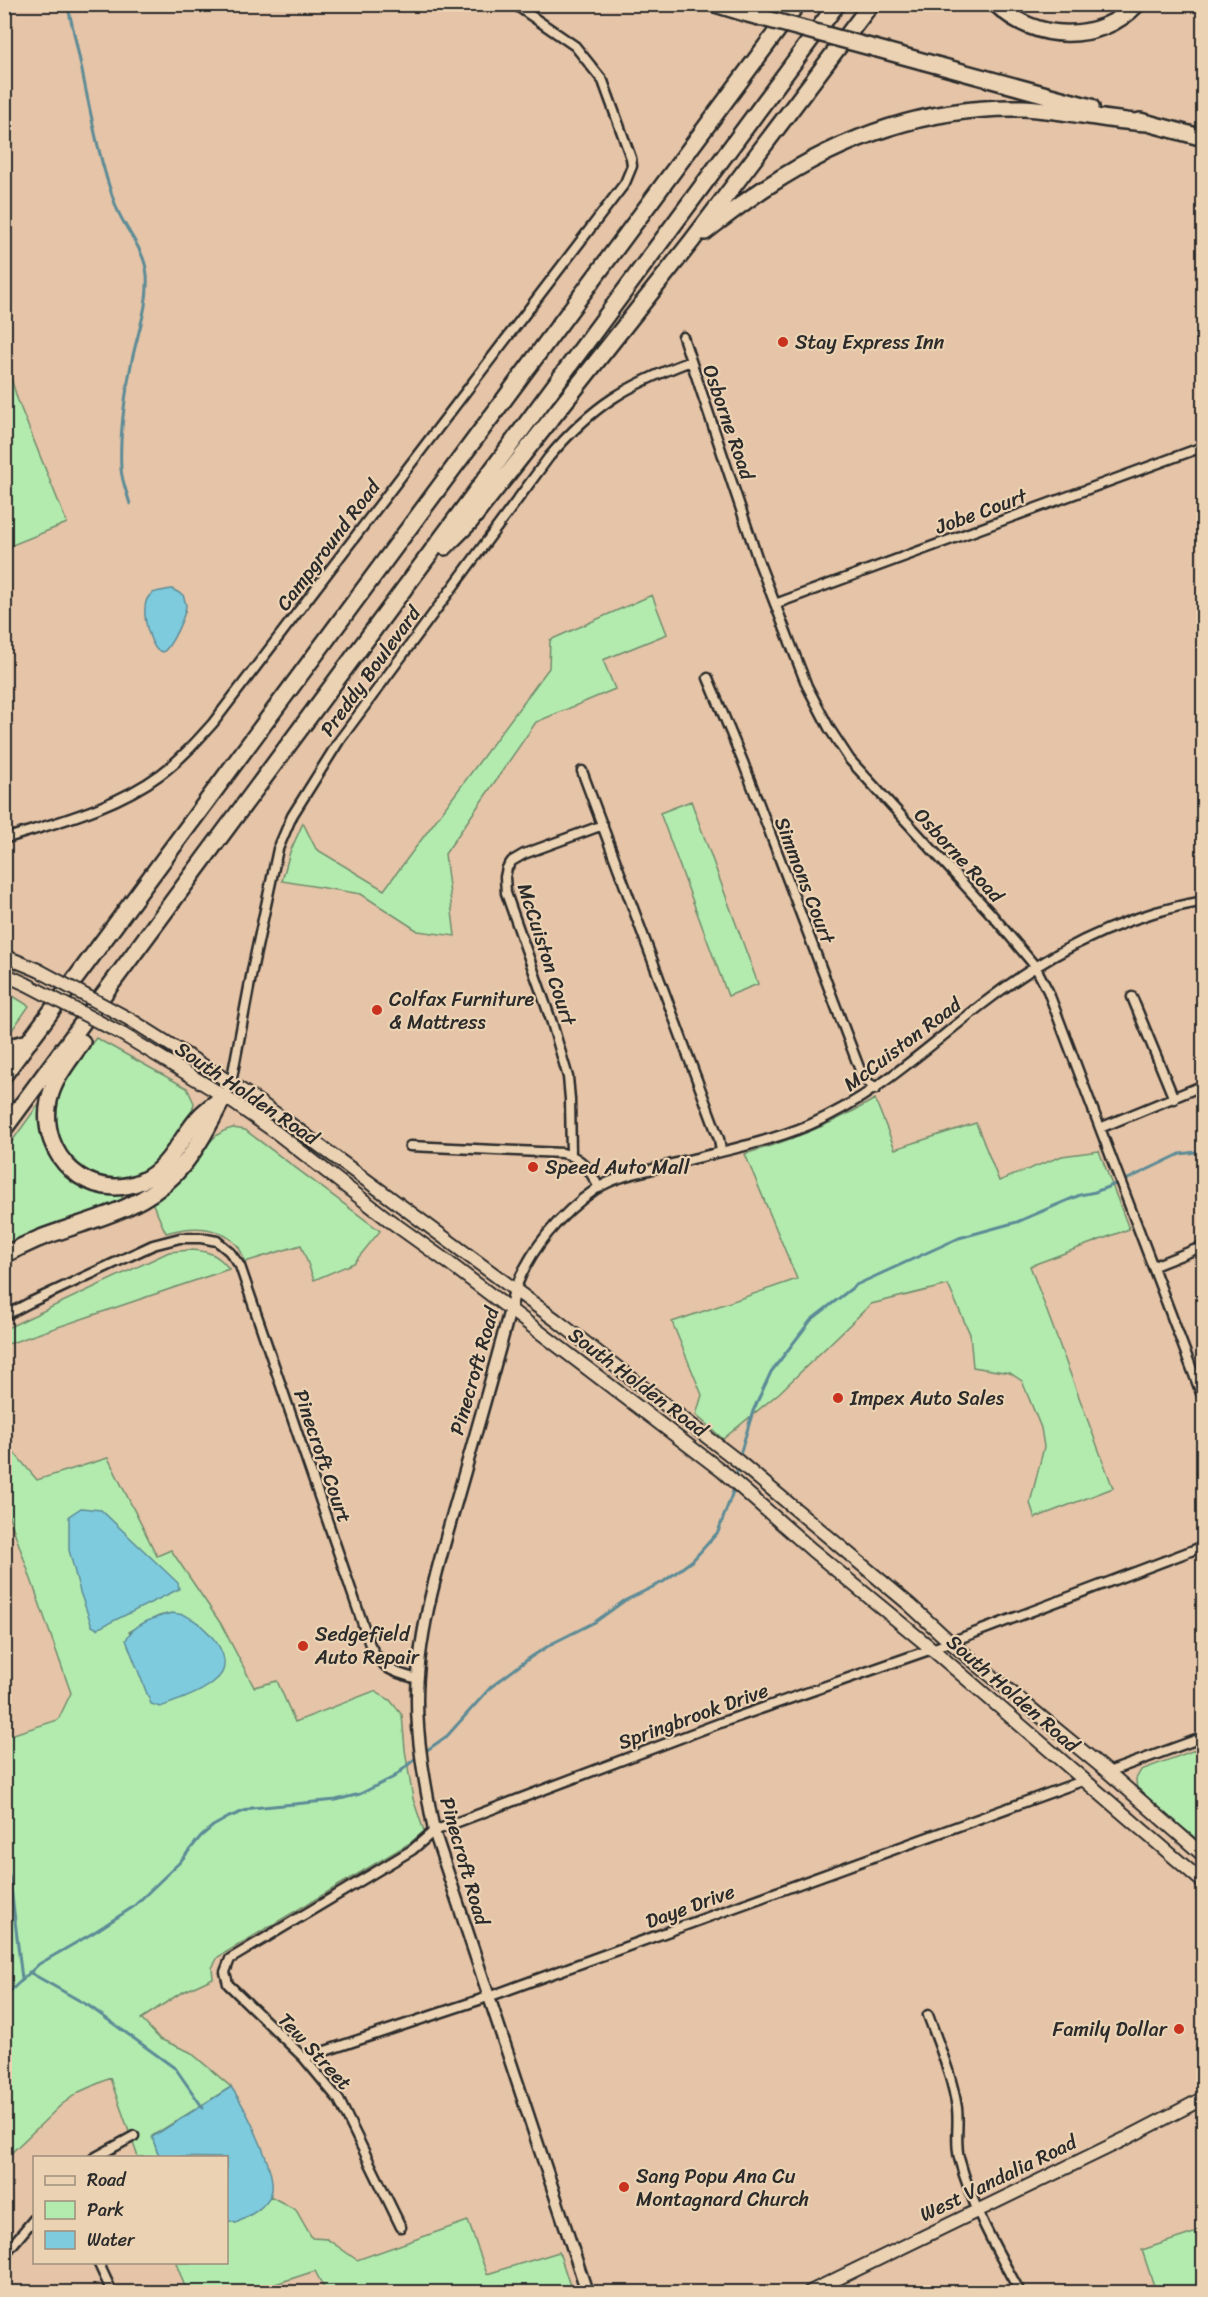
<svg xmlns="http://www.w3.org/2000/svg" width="1208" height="2297" viewBox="0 0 1208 2297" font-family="Sriracha,sans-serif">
	<rect width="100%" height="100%" fill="#e5c4a7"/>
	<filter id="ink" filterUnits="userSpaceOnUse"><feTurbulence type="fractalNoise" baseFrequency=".0167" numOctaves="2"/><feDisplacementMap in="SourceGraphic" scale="12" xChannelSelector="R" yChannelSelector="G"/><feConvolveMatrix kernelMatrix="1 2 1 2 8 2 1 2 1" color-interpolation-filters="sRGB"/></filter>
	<g filter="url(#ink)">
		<path fill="#b3ebae" stroke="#6f8b6c" stroke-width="1.5" fill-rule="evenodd" d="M 5,359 L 18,401 L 67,523 L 5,548 Z
			M 652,595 L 667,634 L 603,660 L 615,689 L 536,722 L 445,854 L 455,936 L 418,931 L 361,894 L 282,881 L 290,852 L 303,823 L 316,849 L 384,890 L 549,668 L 550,640 Z
			M 691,801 L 758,984 L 728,996 L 660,813 Z
			M 5,991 L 29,1006 L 5,1040 Z
			M 96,1038 L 187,1088 L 194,1103 L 191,1116 L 157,1163 L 140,1174 L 128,1179 L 113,1181 L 95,1177 L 65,1157 L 52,1122 L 57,1088 Z
			M 875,1099 L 895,1149 L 976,1123 L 999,1181 L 1062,1156 L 1099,1151 L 1129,1229 L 1030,1266 L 1113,1488 L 1035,1518 L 1030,1503 L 1044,1447 L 1041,1428 L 1022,1381 L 1010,1373 L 973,1367 L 970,1334 L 948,1285 L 871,1304 L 779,1393 L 723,1439 L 696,1415 L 702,1395 L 672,1322 L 797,1279 L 745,1154 C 795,1139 830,1125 875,1099 Z
			M 41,1101 L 43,1102 C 41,1114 38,1128 43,1140 C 49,1158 64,1179 82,1186 C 94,1190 109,1190 120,1192 L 123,1200 L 5,1249 L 5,1151 Z
			M 233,1128 L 245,1130 L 380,1231 L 354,1263 L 314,1280 L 301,1245 L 245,1262 C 243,1257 241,1249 237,1245 C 218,1225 190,1226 166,1233 L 152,1202 C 164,1195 176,1187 185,1176 C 200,1159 209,1132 233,1128 Z
			M 191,1250 C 208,1251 218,1254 229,1269 L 5,1345 L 5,1329 L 169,1252 Z
			M 5,1439 L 6,1443 L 37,1480 L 108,1458 L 157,1556 L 171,1550 L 221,1624 L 254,1687 L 277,1681 L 295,1722 L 374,1691 L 390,1700 L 402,1715 L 405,1750 L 413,1799 L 424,1831 L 410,1843 L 218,1957 L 212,1968 L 213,1978 L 179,1994 L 141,2019 L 160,2039 L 190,2052 L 231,2087 L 152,2136 L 158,2154 L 163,2157 L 138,2157 L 110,2078 L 79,2092 L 61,2105 L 5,2159 L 4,1737 L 58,1720 L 71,1693 L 5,1505 ZM 172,1613 L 218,1678 L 184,1698 L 129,1632 L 159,1616 Z
			M 1203,1747 L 1203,1844 L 1137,1790 L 1136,1779 L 1141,1770 Z
			M 270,2196 L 296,2210 L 312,2238 L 327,2239 L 357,2260 L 468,2221 L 487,2274 L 559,2252 L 572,2292 L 326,2292 L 315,2271 L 251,2292 L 187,2292 L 176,2263 L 226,2262 L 227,2220 L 236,2223 L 258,2210 Z
			M 1203,2230 L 1203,2292 L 1156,2292 L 1142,2250 Z"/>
		<path fill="#7ecbdd" stroke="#5d8b96" stroke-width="1.5" d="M 172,589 L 183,595 C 184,598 185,601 186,605 C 186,615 171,647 163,652 L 157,650 C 148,640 137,601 153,593 C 158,591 166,590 172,589 Z
			M 81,1508 L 101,1510 L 178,1583 L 179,1589 L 97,1629 L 92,1626 L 80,1592 L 69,1550 L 69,1516 Z
			M 172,1613 C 176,1614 182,1614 186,1616 C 204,1623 238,1658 218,1678 C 203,1693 179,1700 160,1707 L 151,1704 L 126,1640 C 132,1624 156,1617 172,1613 Z
			M 231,2087 C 244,2105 279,2174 271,2194 C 265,2208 249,2216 236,2223 L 227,2220 L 226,2158 L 163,2157 L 158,2154 L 152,2137 Z"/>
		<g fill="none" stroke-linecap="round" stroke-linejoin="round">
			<path stroke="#5d8b96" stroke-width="3" d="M 67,4 C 85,72 92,143 117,209 C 126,231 145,250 147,275 C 149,304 138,332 132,360 C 125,395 119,433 121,469 C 122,481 127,493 130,504
				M 739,1458 L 753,1411 L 771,1372 L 811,1320 L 856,1285 L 959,1238 L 1017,1222 L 1080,1195 L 1095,1192 L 1128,1179 L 1180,1154 L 1204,1151
				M 736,1479 L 738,1465
				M 423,1753 L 447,1736 L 491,1687 L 531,1657 L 553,1643 L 595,1622 L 624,1601 L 663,1582 L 693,1560 L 718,1532 L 735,1486
				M 4,1861 L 10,1879 L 22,1979
				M 29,1972 L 89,2006 L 176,2069 L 203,2108
				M 4,1997 L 39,1964 L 93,1933 L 133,1907 L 179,1863 L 201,1836 L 213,1826 L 229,1817 L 252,1808 L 336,1800 L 360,1794 L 394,1777 L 417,1757"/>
			<defs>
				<path id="minor" d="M 683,337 L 758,560 L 807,686 L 829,728 L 850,760 L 993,916 L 1035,966 L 1048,991 L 1100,1128 L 1204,1401
					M 775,604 L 1197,449
					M 708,678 L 743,762 L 863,1078 L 876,1089
					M 582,771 L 719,1139 L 721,1151
					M 4,839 C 58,822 115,808 161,774 C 181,759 197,741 213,723 L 625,183 L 632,166 L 631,158 L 603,81 L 575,46 L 514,4
					M 1132,997 L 1174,1099
					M 224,1096 L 231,1083 L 253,966 L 278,849 L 292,816 L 339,741 L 549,457 C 593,405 627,385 691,361
					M 1100,1128 L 1204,1085
					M 410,1146 L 562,1153 C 582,1157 590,1170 599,1188
					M 571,1155 L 570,1099 L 568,1077 L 552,1023 L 506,893 L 505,877 L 507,868 L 512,861 L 524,854 L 603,825
					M 1154,1266 L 1204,1246
					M 515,1290 C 530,1249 560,1214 596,1189 C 616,1176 642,1172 665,1166 C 713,1153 763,1144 809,1125 C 874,1097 925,1049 980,1006 C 1045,955 1121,915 1204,901
					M 4,1316 L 31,1302 L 153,1245 L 180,1238 L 201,1238 L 217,1241 L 229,1251 L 240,1266 L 370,1645 C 383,1670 392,1672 418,1679
					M 1108,1772 L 1204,1737
					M 928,2015 C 939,2045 952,2076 957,2108 C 959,2125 955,2141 959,2158 C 972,2207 996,2249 1020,2292
					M 304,2058 L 488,1997 L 1085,1780
					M 94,2158 L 134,2136
					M 401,2227 L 339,2100 L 304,2058 L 228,1984 L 225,1972 L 230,1959 L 412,1850 L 434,1831 L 720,1723 L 932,1649 L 1204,1546
					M 4,2255 L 34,2219
					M 98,2262 L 112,2292"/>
				<path id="tertiary" d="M 515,1290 C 496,1365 474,1439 453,1513 C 436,1573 417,1638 417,1700 C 417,1745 426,1788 434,1831 L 587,2292"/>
				<path id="secondary" d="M 4,956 L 38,970
					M 4,974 L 26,984
					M 131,1020 L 231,1083 L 282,1118 L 556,1320 L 738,1461 L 910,1605 L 949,1641 L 1108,1772 L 1204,1856
					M 122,1034 L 224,1096 L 277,1133 L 389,1220 L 449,1263 L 722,1471 L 812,1550 L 932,1649 L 1204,1883
					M 810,2292 L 1125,2139 L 1204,2098"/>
				<path id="motorway" d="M 715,4 L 748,14
					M 996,4 C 1035,42 1099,44 1137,4
					M 874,48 L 1091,107
					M 1140,121 L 1204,138
					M 705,232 C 726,216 746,200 768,186 C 844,136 930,106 1022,108 C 1065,110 1106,121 1149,123
					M 445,547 L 469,523 L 691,242 L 871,4
					M 82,1042 C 70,1060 53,1079 49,1101 C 38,1156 90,1204 142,1181 C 169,1169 181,1137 200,1116 C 207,1109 216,1103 224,1096
					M 4,1053 L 10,1047 L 29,1042
					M 4,1075 L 797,4
					M 4,1129 L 837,4
					M 4,1255 C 16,1249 27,1244 38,1239 C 84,1221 138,1212 174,1175 C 194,1155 208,1127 221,1102"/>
			</defs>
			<use href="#minor" stroke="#2b2b2b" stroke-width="13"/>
			<use href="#tertiary" stroke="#2b2b2b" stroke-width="15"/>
			<use href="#secondary" stroke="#2b2b2b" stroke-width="16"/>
			<use href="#motorway" stroke="#2b2b2b" stroke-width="20"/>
			<use href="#minor" stroke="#ebd2b3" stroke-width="8"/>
			<use href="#tertiary" stroke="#ebd2b3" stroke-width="10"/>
			<use href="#secondary" stroke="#ebd2b3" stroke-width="12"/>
			<use href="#motorway" stroke="#ebd2b3" stroke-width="15"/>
			<defs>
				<path id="secondary-bridge" d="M 38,970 L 131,1020
					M 26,984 L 122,1034"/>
				<path id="motorway-bridge" d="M 748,14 L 874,48"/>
			</defs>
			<use href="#secondary-bridge" stroke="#2b2b2b" stroke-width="16" stroke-linecap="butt"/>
			<use href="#motorway-bridge" stroke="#2b2b2b" stroke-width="20" stroke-linecap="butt"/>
			<use href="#secondary-bridge" stroke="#ebd2b3" stroke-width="12"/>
			<use href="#motorway-bridge" stroke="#ebd2b3" stroke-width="15"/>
		</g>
	</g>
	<g fill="#c8321e" stroke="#ebd2b3" stroke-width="2">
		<circle cx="783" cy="342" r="6"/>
		<circle cx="377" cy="1010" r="6"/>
		<circle cx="533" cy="1167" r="6"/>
		<circle cx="838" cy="1398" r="6"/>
		<circle cx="303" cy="1646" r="6"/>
		<circle cx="1179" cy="2029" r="6"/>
		<circle cx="624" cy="2187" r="6"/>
	</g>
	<g text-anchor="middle" stroke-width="4.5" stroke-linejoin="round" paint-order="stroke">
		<g font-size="20" fill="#2b2b2b" stroke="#ebd2b3" text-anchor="start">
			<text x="795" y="349">Stay Express Inn</text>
			<text x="389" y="1006">Colfax Furniture<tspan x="389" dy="23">&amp; Mattress</tspan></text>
			<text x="545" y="1174">Speed Auto Mall</text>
			<text x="850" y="1405">Impex Auto Sales</text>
			<text x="315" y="1641">Sedgefield<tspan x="315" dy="23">Auto Repair</tspan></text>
			<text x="1167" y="2036" text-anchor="end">Family Dollar</text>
			<text x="636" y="2183">Sang Popu Ana Cu<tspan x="636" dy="23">Montagnard Church</tspan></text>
		</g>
		<g font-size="20" fill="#2b2b2b" stroke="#ebd2b3">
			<text transform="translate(729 422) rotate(71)" y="7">Osborne Road</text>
			<text transform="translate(981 511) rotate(-20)" y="7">Jobe Court</text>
			<text transform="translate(328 545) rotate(-53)" y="7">Campground Road</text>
			<text transform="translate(370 671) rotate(-54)" y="7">Preddy Boulevard</text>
			<text transform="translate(959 855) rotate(47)" y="7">Osborne Road</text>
			<text transform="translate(805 880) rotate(69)" y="7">Simmons Court</text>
			<text transform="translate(547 954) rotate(72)" y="7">McCuiston Court</text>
			<text transform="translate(902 1044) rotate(-37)" y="7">McCuiston Road</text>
			<text transform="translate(247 1093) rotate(34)" y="7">South Holden Road</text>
			<text transform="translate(474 1371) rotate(-74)" y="7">Pinecroft Road</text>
			<text transform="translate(638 1382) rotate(37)" y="7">South Holden Road</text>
			<text transform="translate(323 1456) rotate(71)" y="7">Pinecroft Court</text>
			<text transform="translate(1013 1693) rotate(41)" y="7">South Holden Road</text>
			<text transform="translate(693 1716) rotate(-20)" y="7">Springbrook Drive</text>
			<text transform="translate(465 1861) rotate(74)" y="7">Pinecroft Road</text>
			<text transform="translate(690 1906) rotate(-20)" y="7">Daye Drive</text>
			<text transform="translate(315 2051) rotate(47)" y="7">Tew Street</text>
			<text transform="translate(998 2178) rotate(-26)" y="7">West Vandalia Road</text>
		</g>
	</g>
	<rect width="1208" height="2297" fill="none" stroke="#ebd2b3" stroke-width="24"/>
	<rect x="12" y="12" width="1184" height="2273" fill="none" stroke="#2b2b2b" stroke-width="2" filter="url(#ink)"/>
	<rect x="33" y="2156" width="195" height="108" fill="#ebd2b3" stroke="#9e8f7d" stroke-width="1.5"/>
	<rect x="45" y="2176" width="30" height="9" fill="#ebd2b3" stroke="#9e8f7d" stroke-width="1.5"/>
	<text x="87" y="2186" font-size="18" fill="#2b2b2b">Road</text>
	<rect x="45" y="2201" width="30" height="18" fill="#b3ebae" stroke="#9e8f7d" stroke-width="1.5"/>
	<text x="87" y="2216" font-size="18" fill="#2b2b2b">Park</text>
	<rect x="45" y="2231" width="30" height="18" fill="#7ecbdd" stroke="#9e8f7d" stroke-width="1.5"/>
	<text x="87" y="2246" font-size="18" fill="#2b2b2b">Water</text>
</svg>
